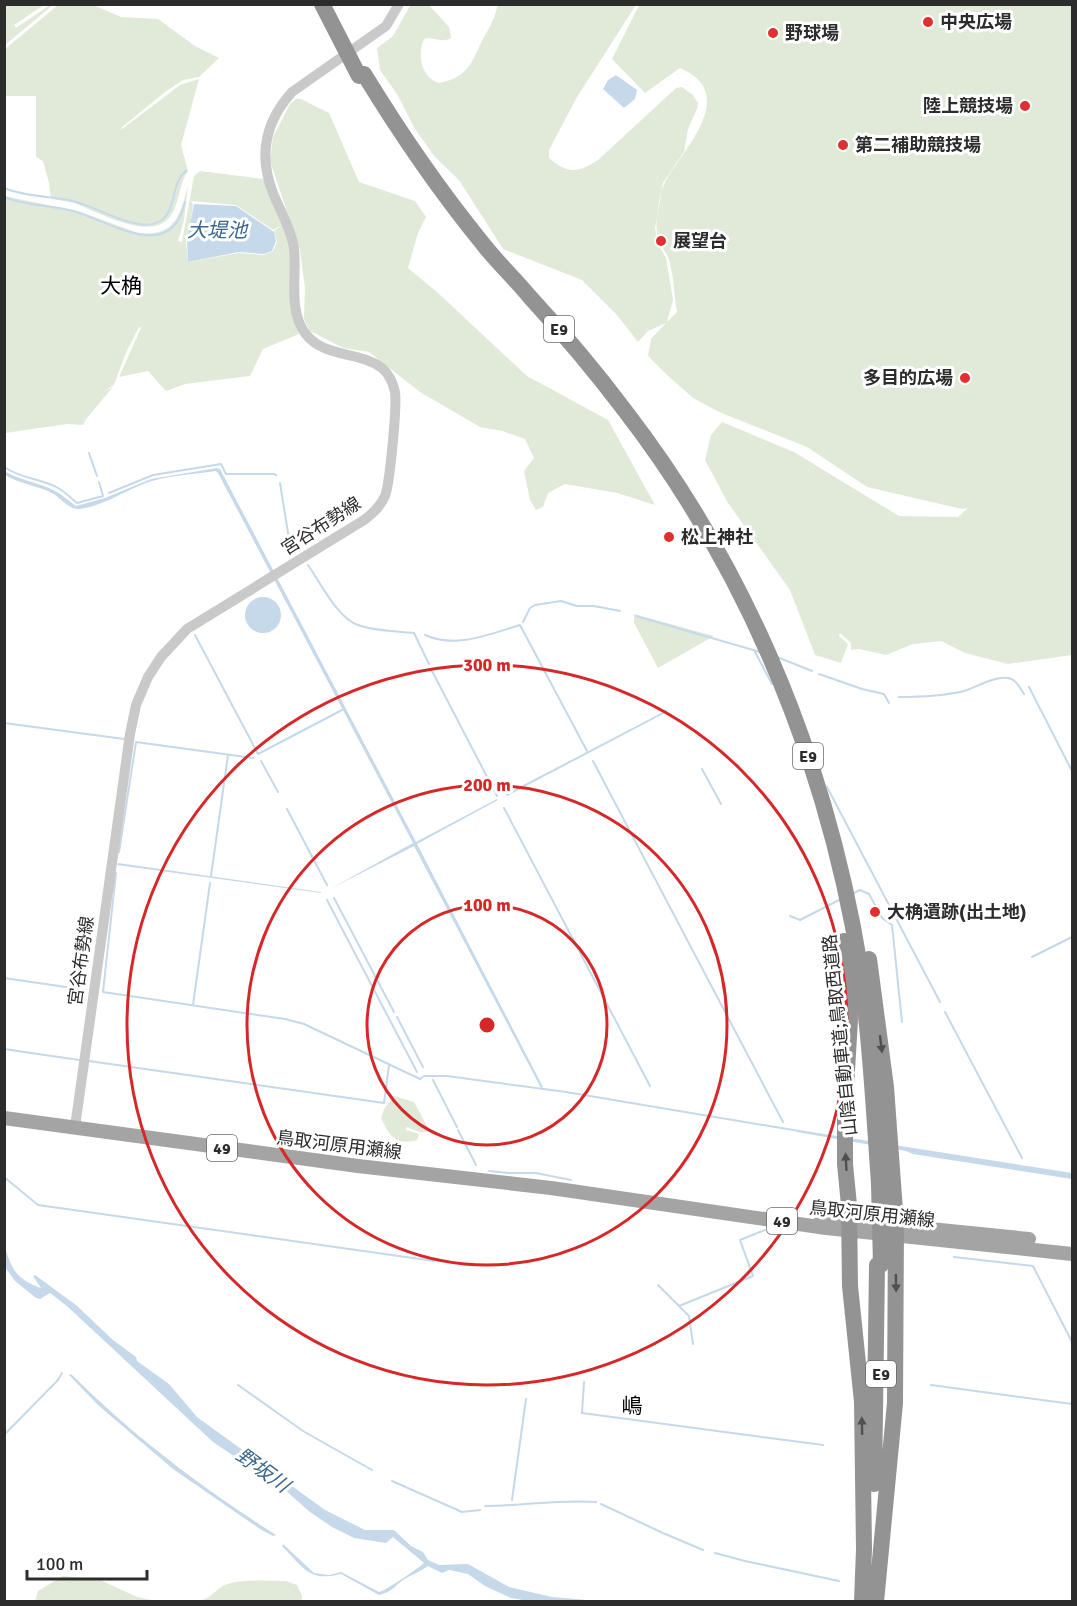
<svg xmlns="http://www.w3.org/2000/svg" width="1077" height="1606" viewBox="0 0 1077 1606" font-family="Signika,'Noto Sans JP',sans-serif">
	<rect width="100%" height="100%" fill="#fff"/>
	<path fill="#e1ead9" fill-rule="evenodd" d="M 5,4 L 44,5 L 14,25 L 16,28 L 50,5 L 53,5 L 5,45 Z
		M 411,4 L 429,5 L 449,27 L 451,38 C 441,44 434,36 424,39 C 417,54 421,78 439,83 C 466,78 471,65 481,43 C 484,36 489,29 492,22 C 495,17 496,10 498,5 L 636,5 L 577,97 L 549,150 L 549,158 C 567,174 578,173 598,160 L 676,88 L 682,87 L 693,95 L 698,103 L 697,109 L 688,129 L 684,152 L 663,183 L 655,228 L 658,244 L 666,258 L 673,300 L 667,322 L 677,312 C 674,295 674,274 668,257 C 666,253 663,249 661,245 C 655,234 656,221 658,209 C 659,201 661,190 665,182 C 684,148 740,94 680,68 L 645,93 L 612,59 L 639,5 L 1072,5 L 1072,655 L 1008,664 L 965,653 L 941,641 L 913,644 L 886,655 L 859,649 L 851,650 L 851,643 L 840,633 L 839,636 L 848,644 L 841,663 L 815,655 L 790,590 L 728,503 L 705,460 L 711,435 L 722,422 L 794,452 L 899,516 L 958,517 L 968,508 L 962,509 L 867,487 L 807,447 L 719,412 L 693,398 L 667,375 L 648,356 L 651,339 L 666,323 L 648,331 L 638,342 L 617,315 L 582,280 L 503,249 L 459,180 L 435,157 L 415,129 L 397,94 L 380,70 L 377,48 L 393,36 Z
		M 77,5 L 88,6 L 93,5 L 121,17 L 158,19 L 195,46 L 219,58 L 199,77 L 183,80 L 165,92 L 121,128 L 122,129 L 180,85 L 199,79 L 181,145 L 188,171 C 178,185 180,205 169,218 C 149,241 98,212 74,203 C 67,201 59,200 51,199 L 49,183 L 43,161 L 36,157 L 36,96 L 5,96 L 5,49 L 58,5 Z
		M 296,99 L 301,99 L 329,113 L 359,182 L 415,201 L 426,217 L 418,233 L 408,268 L 438,293 L 527,376 L 608,420 L 655,505 L 617,493 L 565,484 L 548,493 L 543,507 L 536,510 L 530,500 L 524,471 L 534,458 L 525,439 L 502,431 L 480,427 L 420,392 L 369,352 L 343,348 L 310,331 L 304,319 L 305,288 L 300,250 L 270,161 L 273,137 L 290,104 Z
		M 200,171 L 263,179 L 265,181 C 275,204 287,226 290,251 C 294,278 287,309 299,334 L 263,349 L 250,376 L 185,384 L 166,391 L 148,371 L 119,377 L 141,328 L 139,327 L 125,355 L 114,385 L 103,392 L 113,387 L 86,419 L 83,425 L 67,424 L 5,433 L 4,196 L 78,211 L 138,233 C 175,237 180,216 188,185 L 184,220 L 178,241 L 182,242 L 194,176 ZM 191,201 L 236,205 L 273,230 L 282,225 L 274,231 L 277,242 L 273,251 L 264,255 L 239,253 L 188,262 L 186,240 L 190,227 L 193,204 Z
		M 634,614 L 714,636 L 658,668 L 634,623 Z
		M 394,1096 L 414,1102 L 428,1128 L 437,1132 L 419,1132 L 407,1127 L 406,1130 L 419,1134 L 417,1140 C 395,1146 389,1135 381,1118 L 384,1109 Z
		M 63,1576 L 100,1580 L 137,1597 L 156,1601 L 35,1601 L 38,1591 Z
		M 286,1581 L 297,1585 L 302,1596 L 302,1601 L 199,1601 C 210,1599 214,1591 223,1586 C 237,1578 269,1581 286,1581 Z"/>
	<path fill="#c5d9ea" d="M 616,75 L 637,90 L 635,99 L 624,108 L 603,89 L 608,80 Z
		M 194,204 L 236,206 L 274,232 L 276,241 L 272,251 L 264,254 L 239,252 L 188,262 L 187,240 Z
		M 217,468 L 220,469 L 416,842 L 497,799 L 498,800 L 417,844 L 543,1087 L 541,1088 L 414,846 L 330,889 L 413,843 L 218,473 L 216,471 C 196,474 173,475 152,481 C 128,488 105,506 79,509 C 69,510 60,497 52,493 C 36,485 20,484 5,475 L 4,471 C 20,480 35,482 51,489 C 60,493 68,500 76,506 L 105,498 L 151,479 Z
		M245 615a18 18 0 1 1 36 0a18 18 0 1 1-36 0Z
		M 667,710 L 667,712 L 507,796 L 506,794 Z
		M 118,863 L 321,892 L 321,893 L 117,865 Z
		M 799,1130 L 1072,1173 L 1072,1179 L 913,1154 L 906,1151 L 797,1132 Z
		M 5,1247 C 12,1271 18,1280 41,1288 L 33,1276 L 35,1275 L 76,1305 L 113,1340 L 136,1357 L 137,1361 L 169,1384 L 197,1417 L 325,1510 L 365,1530 L 394,1530 L 411,1546 L 423,1552 L 428,1560 L 439,1565 L 468,1564 L 509,1587 L 552,1597 L 598,1601 L 534,1602 L 511,1598 L 485,1586 L 468,1574 L 449,1570 L 442,1573 L 428,1566 C 420,1572 411,1575 403,1580 C 392,1588 394,1591 379,1595 L 341,1574 C 308,1582 304,1568 282,1546 L 283,1544 L 314,1573 L 329,1575 L 341,1572 L 379,1592 C 387,1590 417,1569 424,1563 L 393,1537 L 386,1543 L 354,1538 L 332,1527 L 310,1512 L 276,1482 L 253,1469 L 213,1442 L 68,1307 L 50,1293 L 40,1299 L 36,1298 L 15,1281 L 5,1267 Z
		M 71,1374 C 133,1436 202,1488 276,1535 L 273,1536 L 260,1529 L 173,1469 L 99,1406 L 69,1375 Z"/>
	<g fill="none" stroke-linecap="round" stroke-linejoin="round">
		<path stroke="#c5d9ea" stroke-width="2" d="M 4,188 C 26,197 50,196 73,201 C 96,207 116,221 139,224 C 147,226 155,224 162,220 C 177,208 171,182 186,171
			M 4,197 C 26,206 50,205 73,211 C 110,221 171,265 185,202
			M 89,453 L 97,476
			M 4,467 C 24,480 40,478 58,488 C 65,492 71,498 77,503 L 103,496 L 99,482
			M 280,483 L 289,539 L 295,553
			M 109,493 L 153,475 L 221,464 L 226,474 L 274,474 L 276,475
			M 308,565 C 320,582 338,619 358,625 C 373,631 397,631 414,633 L 429,664
			M 636,616 L 760,652
			M 523,622 L 530,608 L 535,605 L 561,601 L 577,606 L 594,606 L 620,611
			M 195,635 L 258,754 L 342,710
			M 425,635 C 456,649 490,634 520,625 L 587,751
			M 754,650 L 772,684
			M 777,657 L 812,671
			M 432,671 L 497,796
			M 819,674 L 862,689 L 884,694 L 889,703
			M 1029,687 L 1072,771
			M 899,697 C 920,697 943,696 964,691 C 977,687 994,676 1008,678 C 1016,679 1020,688 1024,694
			M 4,723 L 124,739
			M 261,761 L 278,792
			M 593,761 L 783,1122
			M 702,769 L 721,804
			M 827,787 L 940,1002
			M 504,808 L 650,1086
			M 287,809 L 327,885
			M 119,852 L 136,742 L 253,758
			M 116,873 L 103,992 L 285,1019 L 304,1024 L 420,1079 L 424,1076 L 447,1076 L 566,1092 L 799,1131
			M 211,876 L 228,755
			M 852,894 L 860,890 L 869,894 L 882,918 L 892,925 L 902,1022
			M 334,898 L 394,1012
			M 327,900 L 417,1072
			M 790,916 L 800,920 L 841,899
			M 1032,957 L 1072,937
			M 4,978 L 86,990
			M 193,1005 L 210,883
			M 945,1012 L 1022,1158
			M 397,1017 L 423,1067
			M 4,1049 L 79,1060
			M 89,1061 L 384,1103 L 389,1065
			M 433,1080 L 457,1127
			M 458,1130 L 476,1165
			M 489,1171 L 508,1173 L 536,1173 L 571,1180
			M 4,1177 L 38,1205 L 434,1261
			M 954,1257 L 1033,1266 L 1072,1342
			M 658,1285 L 689,1316 L 693,1344
			M 679,1306 L 753,1276 L 740,1240 L 765,1230
			M 584,1382 L 582,1413 L 823,1445
			M 238,1385 L 303,1431 L 372,1470
			M 931,1385 L 1072,1404
			M 4,1435 L 58,1380 L 62,1373
			M 392,1481 L 462,1512 L 480,1510
			M 512,1500 L 526,1399
			M 601,1504 L 663,1533 L 703,1550
			M 485,1506 C 523,1506 559,1499 596,1502
			M 715,1553 L 745,1561 L 839,1581"/>
		<path stroke="#c9c9c9" stroke-width="10" d="M 75,1127 L 130,734 L 136,705 L 148,677 L 161,657 L 187,629 L 364,520 C 373,513 380,507 385,496 C 390,483 397,406 395,392 C 393,383 389,374 382,368 C 359,351 323,358 305,333 C 288,310 297,275 294,248 C 291,228 280,211 273,193 C 258,155 265,122 292,92 L 386,26 L 399,4"/>
		<path stroke="#a4a4a4" stroke-width="14" d="M 4,1118 L 358,1166 L 551,1188 L 826,1228 L 1072,1254
			M 821,1218 L 1029,1239"/>
		<path stroke="#939393" stroke-width="16" d="M 364,74 C 400,133 439,190 483,244 C 497,262 514,278 529,296 C 563,333 596,372 626,412 C 742,563 817,740 853,927 C 869,1011 873,1099 879,1184
			M 844,941 L 850,1020 L 845,1104 L 845,1164 L 849,1205 L 850,1286 L 862,1402 L 864,1549 L 862,1602
			M 869,959 L 886,1087 L 896,1224 L 895,1403 L 876,1602
			M 874,1484 L 877,1265"/>
		<path stroke="#939393" stroke-width="16" d="M 322,4 L 359,76
			M 879,1184 L 881,1265"/>
	</g>
	<defs><path id="oneway-solid" d="M-6-.8H1V-3.2L6.5 0L1 3.2V.8H-6Z" transform="scale(1.5)"/></defs>
	<g fill="#505050">
		<use href="#oneway-solid" transform="translate(881 1044) rotate(83)"/>
		<use href="#oneway-solid" transform="translate(846 1162) rotate(-93)"/>
		<use href="#oneway-solid" transform="translate(896 1283) rotate(89)"/>
		<use href="#oneway-solid" transform="translate(862 1426) rotate(-91)"/>
	</g>
	<g fill="none" stroke="#d62828" stroke-width="3">
		<circle cx="487" cy="1025" r="120"/>
		<circle cx="487" cy="1025" r="240"/>
		<circle cx="487" cy="1025" r="360"/>
	</g>
	<g fill="#e22f2f" stroke="#fff" stroke-width="2">
		<circle cx="928" cy="22" r="6"/>
		<circle cx="773" cy="33" r="6"/>
		<circle cx="1025" cy="106" r="6"/>
		<circle cx="843" cy="145" r="6"/>
		<circle cx="661" cy="241" r="6"/>
		<circle cx="965" cy="378" r="6"/>
		<circle cx="669" cy="537" r="6"/>
		<circle cx="875" cy="912" r="6"/>
	</g>
	<g text-anchor="middle" stroke-width="6" stroke-linejoin="round" paint-order="stroke">
		<g fill="#fff" stroke="#6b6b6b" stroke-width="1.5">
			<rect x="544" y="316" width="30" height="26" rx="4.5"/>
			<rect x="793" y="743" width="30" height="26" rx="4.5"/>
			<rect x="207" y="1135" width="30" height="26" rx="4.5"/>
			<rect x="767" y="1208" width="30" height="26" rx="4.5"/>
			<rect x="866" y="1361" width="30" height="26" rx="4.5"/>
		</g>
		<g font-size="16" font-weight="bold" fill="#2c2c2c">
			<text x="559" y="335">E9</text>
			<text x="808" y="762">E9</text>
			<text x="222" y="1154">49</text>
			<text x="782" y="1227">49</text>
			<text x="881" y="1380">E9</text>
		</g>
		<g font-size="18" font-weight="bold" fill="#2c2c2c" stroke="#fff" text-anchor="start">
			<text x="940" y="28">中央広場</text>
			<text x="785" y="39">野球場</text>
			<text x="1013" y="112" text-anchor="end">陸上競技場</text>
			<text x="855" y="151">第二補助競技場</text>
			<text x="673" y="247">展望台</text>
			<text x="953" y="384" text-anchor="end">多目的広場</text>
			<text x="681" y="543">松上神社</text>
			<text x="887" y="918">大桷遺跡(出土地)</text>
		</g>
		<g font-size="18" fill="#2c2c2c" stroke="#fff">
			<text transform="translate(321 526) rotate(-33)" y="6">宮谷布勢線</text>
			<text transform="translate(81 961) rotate(-82)" y="6">宮谷布勢線</text>
			<text transform="translate(840 1035) rotate(-96)" y="6">山陰自動車道;鳥取西道路</text>
			<text transform="translate(339 1145) rotate(7)" y="6">鳥取河原用瀬線</text>
			<text transform="translate(872 1214) rotate(6)" y="6">鳥取河原用瀬線</text>
		</g>
		<g font-size="20" font-style="italic" fill="#3c678c" stroke="#fff">
			<text x="217" y="237">大堤池</text>
			<text transform="translate(263 1470) rotate(36)" y="7">野坂川</text>
		</g>
		<g font-size="21" fill="#000" stroke="#fff">
			<text x="121" y="293">大桷</text>
			<text x="632" y="1413">嶋</text>
		</g>
	</g>
	<circle cx="487" cy="1025" r="9" fill="#d62828" stroke="#fff" stroke-width="3"/>
	<g font-size="18" text-anchor="middle" font-weight="bold" fill="#d62828" stroke="#fff" stroke-width="6" stroke-linejoin="round" paint-order="stroke">
		<text x="487" y="671">300 m</text>
		<text x="487" y="791">200 m</text>
		<text x="487" y="911">100 m</text>
	</g>
	<rect width="1077" height="1606" fill="none" stroke="#2c2c2c" stroke-width="12"/>
	<path d="M27 1570v9h120v-9" fill="none" stroke="#2c2c2c" stroke-width="3"/>
	<text x="36" y="1570" font-size="18" fill="#2c2c2c" stroke="#ffffff" stroke-width="4.5" paint-order="stroke">100 m</text>
</svg>
